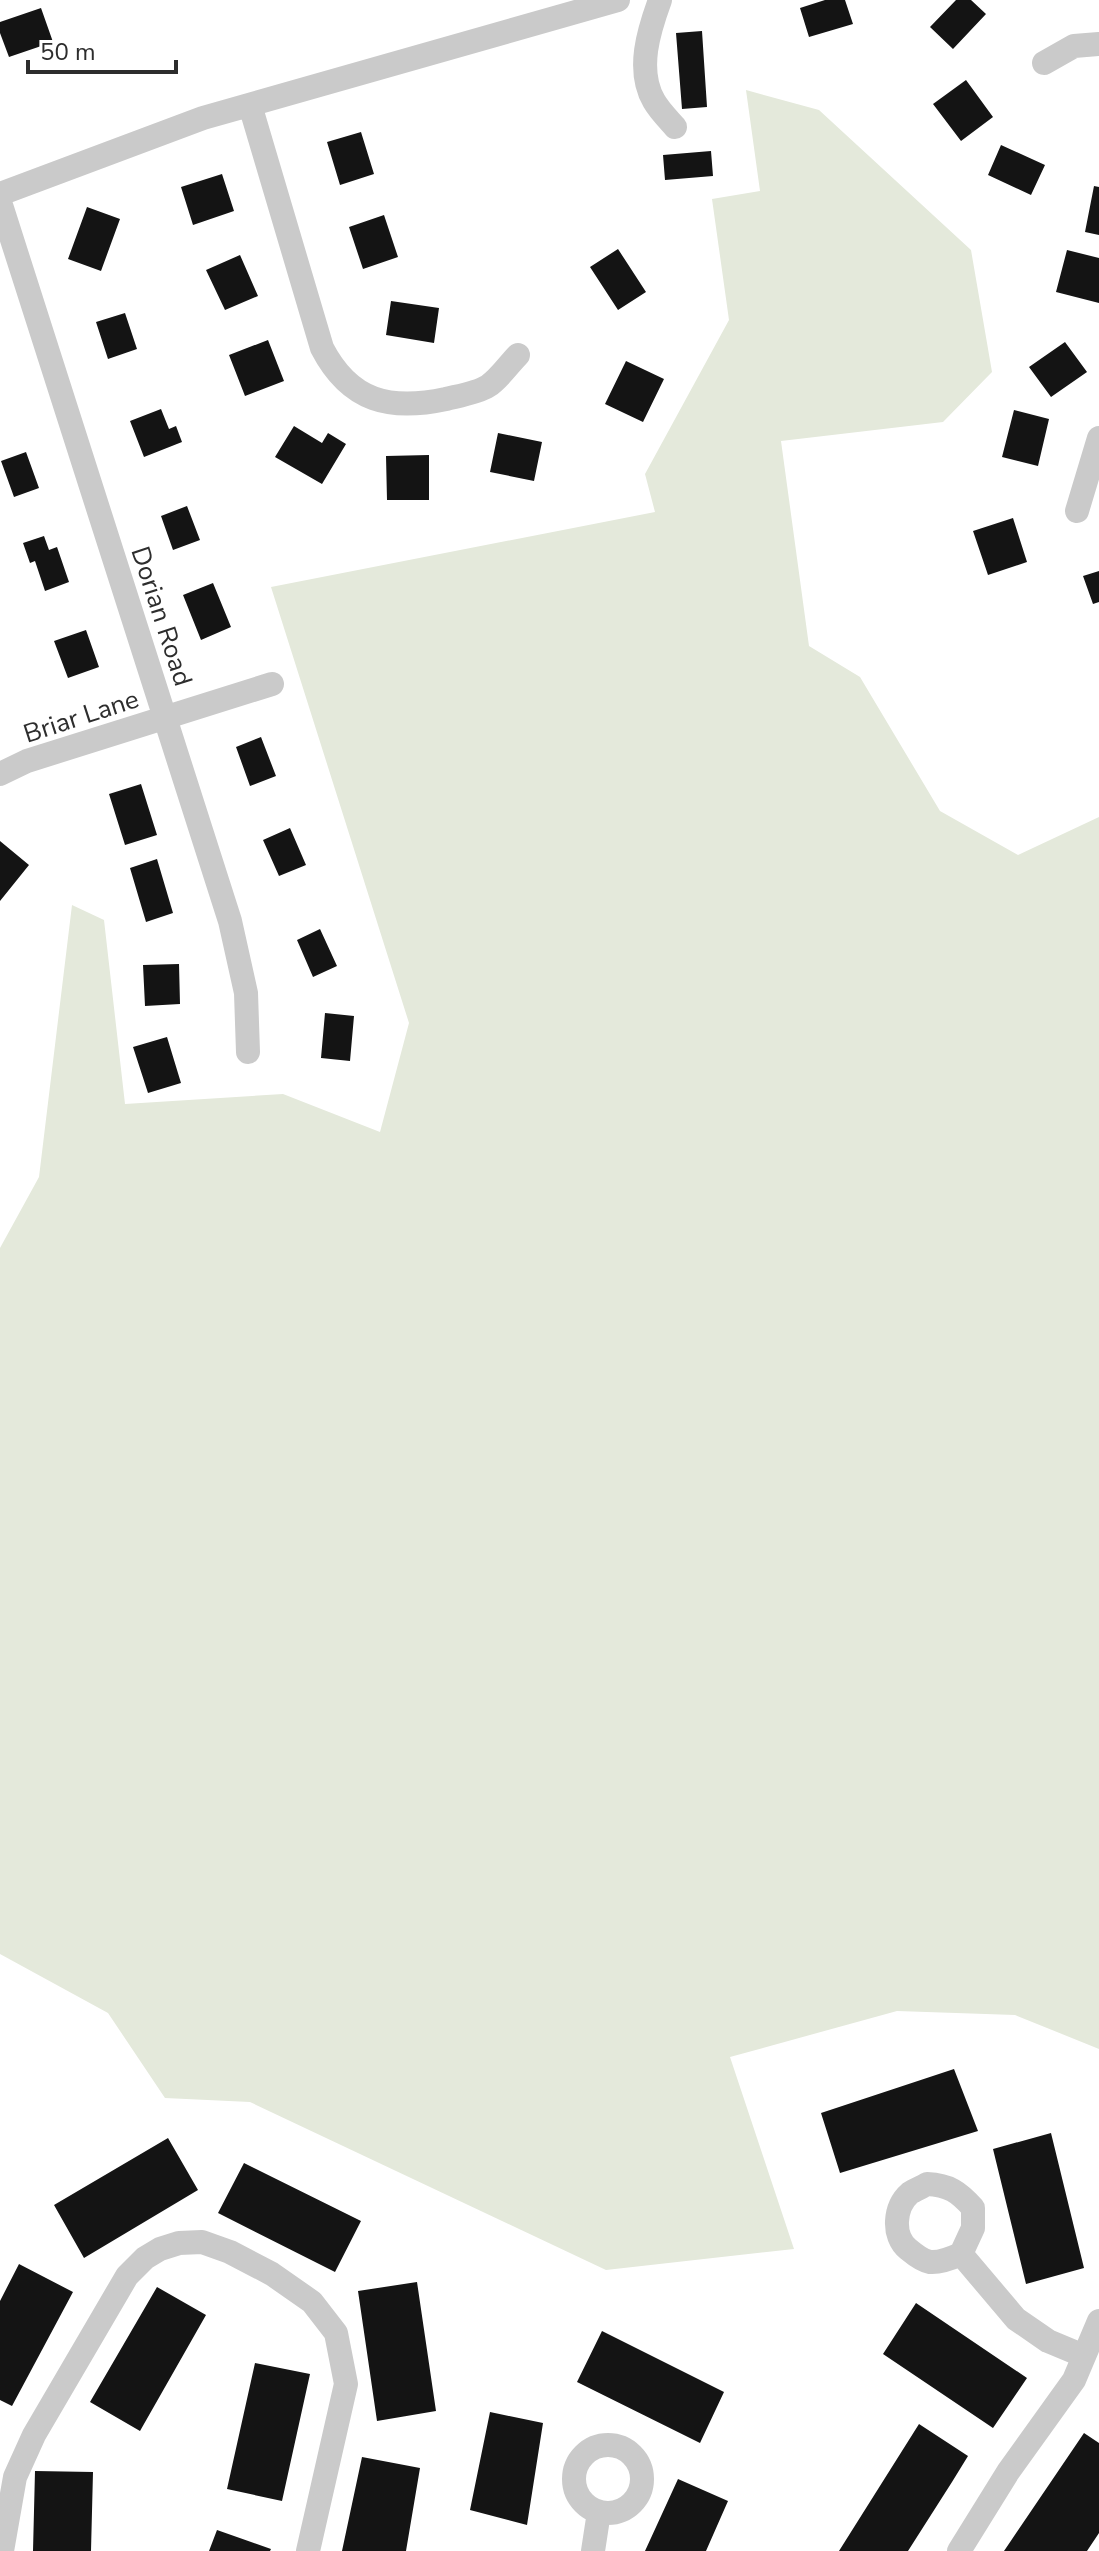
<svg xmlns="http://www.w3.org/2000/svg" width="1099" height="2551" viewBox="0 0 1099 2551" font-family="'Nunito Sans',sans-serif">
	<rect width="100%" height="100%" fill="#fff"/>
	<path fill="#e4e9db" d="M 746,90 L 819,110 L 971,250 L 992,372 L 943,422 L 781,441 L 809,646 L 860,677 L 940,811 L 1018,855 L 1099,817 L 1099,2049 L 1015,2015 L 897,2011 L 730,2057 L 794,2249 L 606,2270 L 250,2102 L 165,2098 L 108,2013 L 0,1954 L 0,1248 L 39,1177 L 72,905 L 104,920 L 125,1104 L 283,1094 L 380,1132 L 409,1023 L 271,587 L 655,512 L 645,474 L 729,320 L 712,199 L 760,191 Z"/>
	<path fill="#141414" d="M 825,0 L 845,0 L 853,24 L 809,37 L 800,8 Z
		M 956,0 L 971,0 L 986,14 L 953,49 L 930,27 Z
		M 41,8 L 53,42 L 9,57 L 0,33 L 0,22 Z
		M 702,31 L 707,107 L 682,109 L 676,33 Z
		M 966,80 L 993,117 L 961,141 L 933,104 Z
		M 361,132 L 374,174 L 340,185 L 327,142 Z
		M 1001,145 L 1045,165 L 1031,195 L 988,175 Z
		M 711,151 L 713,176 L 665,180 L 663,155 Z
		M 222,174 L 234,211 L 193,225 L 181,187 Z
		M 1094,186 L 1099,187 L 1099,235 L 1085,232 Z
		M 87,207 L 120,219 L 101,271 L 68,259 Z
		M 384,215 L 398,257 L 363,269 L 349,227 Z
		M 618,249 L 646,292 L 618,310 L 590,267 Z
		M 1067,250 L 1099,258 L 1099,303 L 1056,292 Z
		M 240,255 L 258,296 L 225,310 L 206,270 Z
		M 391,301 L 439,308 L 434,343 L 386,335 Z
		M 125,313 L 137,349 L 108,359 L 96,322 Z
		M 268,340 L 284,381 L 245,396 L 229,355 Z
		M 1065,342 L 1087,372 L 1051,397 L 1029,367 Z
		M 626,361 L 664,379 L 643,422 L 605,404 Z
		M 161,409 L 169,429 L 176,426 L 182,442 L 144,457 L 130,421 Z
		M 1014,410 L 1049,419 L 1038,466 L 1002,457 Z
		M 294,426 L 322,443 L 328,433 L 346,444 L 322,484 L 275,457 Z
		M 498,433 L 542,442 L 534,481 L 490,472 Z
		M 26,452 L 39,488 L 14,497 L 1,461 Z
		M 429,455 L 429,500 L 387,500 L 386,456 Z
		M 187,506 L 200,540 L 173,550 L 161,516 Z
		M 1013,518 L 1027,562 L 988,575 L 973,531 Z
		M 44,536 L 49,550 L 57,547 L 69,582 L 45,591 L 35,561 L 30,563 L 23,543 Z
		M 1099,571 L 1099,602 L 1093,604 L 1083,576 Z
		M 213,583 L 231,627 L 201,640 L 183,595 Z
		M 86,630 L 99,667 L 68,678 L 54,641 Z
		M 261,737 L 276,776 L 250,786 L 236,747 Z
		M 141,784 L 157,835 L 125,845 L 109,794 Z
		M 290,828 L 306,865 L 279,876 L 263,840 Z
		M 0,841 L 29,865 L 0,901 Z
		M 157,859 L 173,913 L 146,922 L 130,868 Z
		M 320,929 L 337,966 L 313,977 L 297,940 Z
		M 179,964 L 180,1004 L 145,1006 L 143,965 Z
		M 325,1013 L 354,1016 L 350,1061 L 321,1058 Z
		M 167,1037 L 181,1083 L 148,1093 L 133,1047 Z
		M 954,2069 L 978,2131 L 840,2173 L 821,2113 Z
		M 1051,2133 L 1084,2268 L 1026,2284 L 993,2149 Z
		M 168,2138 L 198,2190 L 84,2258 L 54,2205 Z
		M 244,2163 L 361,2221 L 335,2272 L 218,2213 Z
		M 19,2264 L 73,2292 L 12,2406 L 0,2400 L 0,2301 Z
		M 417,2282 L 436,2411 L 377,2421 L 358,2291 Z
		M 157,2287 L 206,2315 L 140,2431 L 90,2402 Z
		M 916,2303 L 1027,2378 L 993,2428 L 883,2354 Z
		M 602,2331 L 724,2392 L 700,2443 L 577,2382 Z
		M 255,2363 L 310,2374 L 282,2501 L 227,2489 Z
		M 490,2412 L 543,2423 L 527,2525 L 470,2510 Z
		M 919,2424 L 968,2456 L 952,2482 L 908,2551 L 839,2551 Z
		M 1084,2433 L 1099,2443 L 1099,2533 L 1087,2551 L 1004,2551 Z
		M 362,2457 L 420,2468 L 406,2551 L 342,2551 Z
		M 35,2471 L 93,2472 L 91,2551 L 33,2551 Z
		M 678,2479 L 728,2501 L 706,2551 L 645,2551 Z
		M 217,2530 L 271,2549 L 270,2551 L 209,2551 Z"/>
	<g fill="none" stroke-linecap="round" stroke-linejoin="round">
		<path stroke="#cacaca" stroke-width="24" d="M 660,0 C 649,30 636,70 654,101 C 659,110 668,119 675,127
			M 1044,63 L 1074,46 L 1099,44
			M 250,105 L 322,348 C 350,402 390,411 446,399 C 458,396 477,393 488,386 C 499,379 509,364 518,355
			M 0,194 L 203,118 L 618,0
			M 0,202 L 230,921 L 246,993 L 248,1052
			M 1077,511 L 1099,438
			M 0,774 L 27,761 L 272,684
			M 927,2184 C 949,2185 959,2192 973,2208 L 973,2228 L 961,2254 C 952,2258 940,2263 930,2262 C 923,2261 914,2254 908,2249 C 892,2236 894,2207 910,2193 C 915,2190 922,2187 927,2184 Z
			M 961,2254 L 1016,2319 L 1048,2341 L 1084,2356
			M574 2479a34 34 0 1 1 68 0a34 34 0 1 1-68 0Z
			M 2,2551 L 15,2477 L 34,2435 L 127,2276 L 145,2258 L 160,2249 L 179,2243 L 202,2242 L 230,2252 L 272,2274 L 312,2302 L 336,2333 L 346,2384 L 308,2551
			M 593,2551 L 599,2512
			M 959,2551 L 1008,2472 L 1074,2380 L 1099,2321"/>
	</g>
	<g text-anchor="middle" stroke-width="8" stroke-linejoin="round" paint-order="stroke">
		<g font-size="26" fill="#2d2d2d" stroke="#fff">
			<text transform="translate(162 616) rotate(72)" y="9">Dorian Road</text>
			<text transform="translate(81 716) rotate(-18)" y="9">Briar Lane</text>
		</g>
	</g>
	<path d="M28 60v12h148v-12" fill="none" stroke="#2d2d2d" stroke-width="4"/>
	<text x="40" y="60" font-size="24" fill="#2d2d2d" stroke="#ffffff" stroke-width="6" paint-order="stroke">50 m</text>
</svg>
